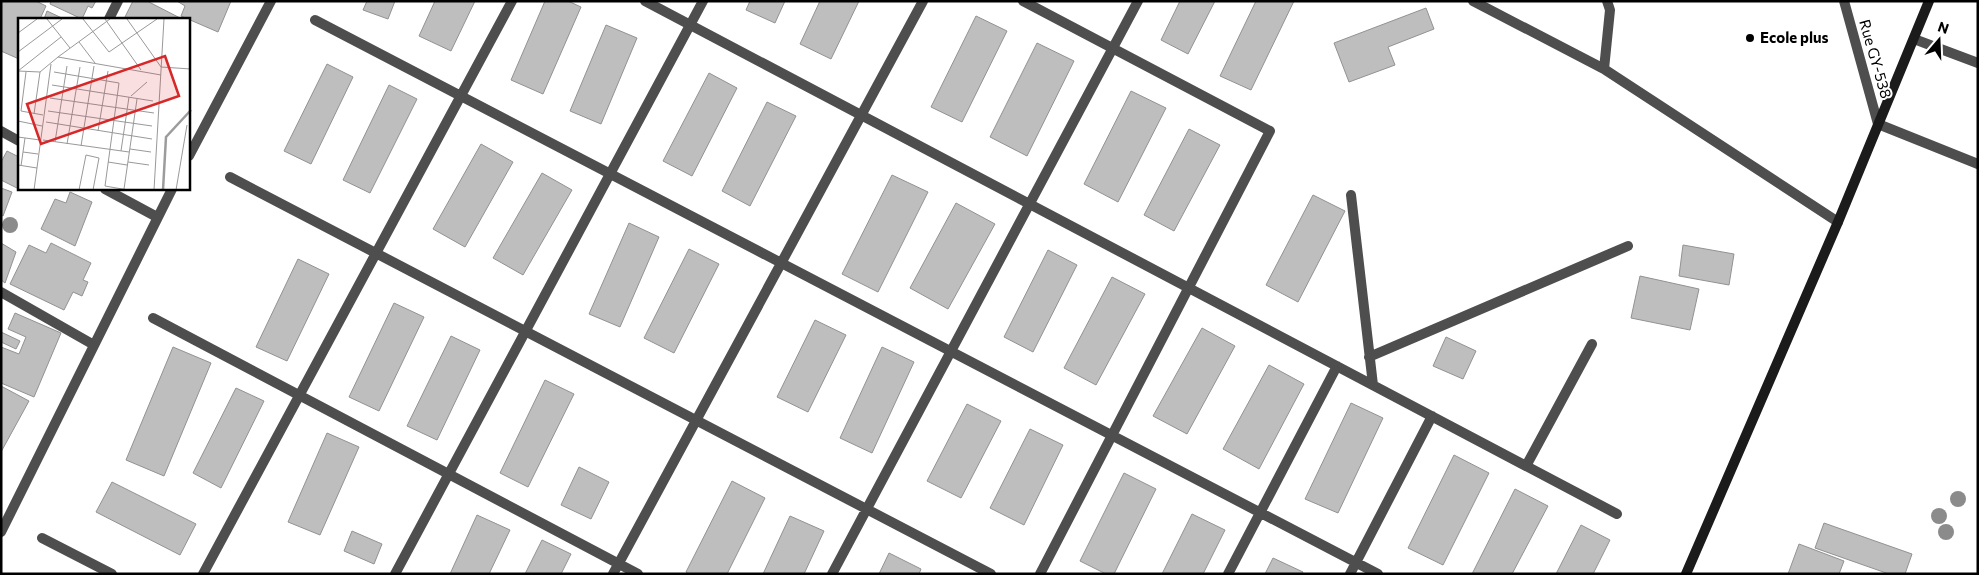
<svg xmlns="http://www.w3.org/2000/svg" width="1979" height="575" viewBox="0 0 1979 575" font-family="Commissioner,sans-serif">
	<rect width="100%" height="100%" fill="#fff"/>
	<path fill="#bebebe" stroke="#929292" d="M 1,1 L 36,1 L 46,6 L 40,19 L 19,19 L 19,59 L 1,51 Z
		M 51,1 L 96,1 L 92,8 L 88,6 L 82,19 L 50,4 Z
		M 133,1 L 147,1 L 182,19 L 124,19 Z
		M 177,1 L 231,1 L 218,32 L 181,16 L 185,6 Z
		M 367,1 L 395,1 L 388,19 L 363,10 Z
		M 435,1 L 475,1 L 451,51 L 419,36 Z
		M 545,1 L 568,1 L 581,7 L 543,94 L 511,80 Z
		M 750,1 L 785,1 L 775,23 L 746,10 Z
		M 820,1 L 859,1 L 831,59 L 800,44 Z
		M 1180,1 L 1215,1 L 1188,54 L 1161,40 Z
		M 1256,1 L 1294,1 L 1251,90 L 1220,76 Z
		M 1426,8 L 1434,29 L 1388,47 L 1395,65 L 1349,82 L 1334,43 Z
		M 47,11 L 64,19 L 44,19 Z
		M 976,16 L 1007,31 L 962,122 L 931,107 Z
		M 606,25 L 637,38 L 601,124 L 570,111 Z
		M 1037,43 L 1074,61 L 1027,156 L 990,137 Z
		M 327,64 L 353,77 L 311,164 L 284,151 Z
		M 709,73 L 737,88 L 692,176 L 663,161 Z
		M 389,85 L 417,99 L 370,193 L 343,180 Z
		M 1131,91 L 1166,108 L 1118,202 L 1084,184 Z
		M 767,102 L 796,116 L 750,206 L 722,191 Z
		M 1189,129 L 1220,145 L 1174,231 L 1144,215 Z
		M 481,144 L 513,162 L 465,247 L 433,229 Z
		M 7,151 L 19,157 L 19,189 L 1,180 L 1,162 Z
		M 542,173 L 572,190 L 523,275 L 493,258 Z
		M 892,175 L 928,192 L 878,292 L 842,274 Z
		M 1,188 L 12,192 L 3,216 L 1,215 Z
		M 70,192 L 92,202 L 75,246 L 41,229 L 55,199 L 66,203 Z
		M 1313,195 L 1345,211 L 1298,302 L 1266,285 Z
		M 956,203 L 995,224 L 948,309 L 910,288 Z
		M 629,223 L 659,237 L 620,327 L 589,314 Z
		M 1,243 L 16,252 L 5,283 L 1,280 Z
		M 51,243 L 91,263 L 83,280 L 88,282 L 82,296 L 73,292 L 64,310 L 10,284 L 29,245 L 46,253 Z
		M 1683,245 L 1734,254 L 1729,285 L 1679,276 Z
		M 689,249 L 719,264 L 674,353 L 644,338 Z
		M 1048,250 L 1077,265 L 1033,352 L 1004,337 Z
		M 298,259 L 329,274 L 287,361 L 256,347 Z
		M 1640,276 L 1699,289 L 1690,330 L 1631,318 Z
		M 1112,277 L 1145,294 L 1096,385 L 1064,368 Z
		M 394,303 L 424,317 L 379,411 L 349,397 Z
		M 15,313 L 61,333 L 34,397 L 1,383 L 1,347 L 19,354 L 26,337 L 8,329 Z
		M 815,320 L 846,335 L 808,412 L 777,397 Z
		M 1202,328 L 1235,346 L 1187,434 L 1153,416 Z
		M 1,332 L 20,341 L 16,349 L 1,342 Z
		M 451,336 L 480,350 L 437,440 L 407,426 Z
		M 1446,337 L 1476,351 L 1463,379 L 1433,366 Z
		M 173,347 L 211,363 L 164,476 L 126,460 Z
		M 882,347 L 914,362 L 872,453 L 840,438 Z
		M 1269,365 L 1304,384 L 1259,469 L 1223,449 Z
		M 545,380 L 574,394 L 528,487 L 500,473 Z
		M 1,386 L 29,401 L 1,452 Z
		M 236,388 L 264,401 L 221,488 L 193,473 Z
		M 1351,403 L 1383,418 L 1338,513 L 1305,499 Z
		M 967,404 L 1001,421 L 961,498 L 927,481 Z
		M 1030,429 L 1063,445 L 1024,525 L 990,508 Z
		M 327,433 L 359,447 L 320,535 L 288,522 Z
		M 1454,455 L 1489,473 L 1443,565 L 1408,548 Z
		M 579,467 L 609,482 L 591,519 L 561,505 Z
		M 1124,473 L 1156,489 L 1114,574 L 1106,574 L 1080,561 Z
		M 732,481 L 765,498 L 727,574 L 689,574 L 686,572 Z
		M 112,482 L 196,524 L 180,555 L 96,512 Z
		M 1515,489 L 1548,506 L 1512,574 L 1472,574 Z
		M 1192,514 L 1225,530 L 1203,574 L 1162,574 Z
		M 477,515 L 510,530 L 489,574 L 450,574 Z
		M 790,516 L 824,531 L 804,574 L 763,574 Z
		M 1824,523 L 1912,554 L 1905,574 L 1889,574 L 1815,548 Z
		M 1581,525 L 1610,540 L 1593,574 L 1556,574 Z
		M 352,531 L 382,544 L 374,564 L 344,551 Z
		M 542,540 L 571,554 L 561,574 L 525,574 Z
		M 1799,544 L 1844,561 L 1839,574 L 1788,574 Z
		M 889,553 L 921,569 L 919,574 L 879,574 Z
		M 1273,558 L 1303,572 L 1302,574 L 1265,574 Z"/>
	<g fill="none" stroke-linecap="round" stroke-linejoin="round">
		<path stroke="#4e4e4e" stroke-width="10" d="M 1914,39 L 1978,63"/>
		<path stroke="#4e4e4e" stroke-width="10" d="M 645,1 L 1617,514
			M 1023,1 L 1270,131 L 1040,574
			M 1473,1 L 1604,69 L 1838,222
			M 1844,1 L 1878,124 L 1978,164
			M 109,19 L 118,1
			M 315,20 L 1378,574
			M 1604,69 L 1610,10 L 1607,1
			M 1,131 L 19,141
			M 189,156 L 271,1
			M 230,177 L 991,574
			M 105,189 L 157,217
			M 1351,195 L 1373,385
			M 1,292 L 94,345
			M 153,318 L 638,574
			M 1369,357 L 1628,246
			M 1526,466 L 1592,344
			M 1,532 L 172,189
			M 42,538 L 112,574
			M 203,574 L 512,1
			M 395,574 L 703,1
			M 613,574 L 923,1
			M 832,574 L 1138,1
			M 1228,574 L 1337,366
			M 1350,574 L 1432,416"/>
		<path stroke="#1b1b1b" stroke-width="10" d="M 1686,574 L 1838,222 L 1929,1"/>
	</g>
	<g fill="#8b8b8b">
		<circle cx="10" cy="225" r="8"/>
		<circle cx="1958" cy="499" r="8"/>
		<circle cx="1939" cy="516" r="8"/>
		<circle cx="1946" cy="532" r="8"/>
	</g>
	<circle fill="#000" stroke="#fff" stroke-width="2" cx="1750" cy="38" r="5"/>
	<g text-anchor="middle" stroke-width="4" stroke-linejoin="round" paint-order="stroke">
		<g font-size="15" font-weight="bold" fill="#000" stroke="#fff" text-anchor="start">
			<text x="1760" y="43">Ecole plus</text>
		</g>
		<g font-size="15" fill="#000" stroke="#fff">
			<text transform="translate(1875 59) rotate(74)" y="5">Rue GY-538</text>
		</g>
	</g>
	<g transform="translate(18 18)">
		<rect width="172" height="172" fill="#fff"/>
		<path fill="none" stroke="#9c9c9c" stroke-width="2.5" d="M 145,172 L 148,119 L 173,92"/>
		<path fill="none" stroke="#999" stroke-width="1" d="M 29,1 L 52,30M 65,1 L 91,34 L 139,1M 87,1 L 123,52M 109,1 L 143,49 L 173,51M 0,15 L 19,1M 61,24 L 77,45M 0,34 L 44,1M 40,39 L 92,1M 0,53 L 22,54 L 40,39 L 143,57M 0,53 L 43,19M 8,54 L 3,93 L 25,97M 36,54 L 101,65 L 87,168 L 110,172M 34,67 L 135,83M 113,78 L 129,64M 32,80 L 136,95M 30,93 L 134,108M 16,96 L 22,54M 0,103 L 24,108M 28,104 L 134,121M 80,113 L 90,53M 0,119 L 22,122M 25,122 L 111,134M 37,124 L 49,48M 49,126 L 62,49M 63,128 L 76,48M 112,131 L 133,134M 103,133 L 111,79M 5,134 L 20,136M 90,144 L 109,147M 110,144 L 131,147M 0,147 L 19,150M 3,148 L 7,120M 106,171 L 119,81M 16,172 L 33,46M 61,172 L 68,137 L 81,140 L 75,172M 136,172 L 146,1M 158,172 L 169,107"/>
		<path fill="#d62828" fill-opacity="0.15" stroke="#d62828" stroke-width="2.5" d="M 147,38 L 161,78 L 23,126 L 9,86 Z"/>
		<rect width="172" height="172" fill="none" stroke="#000" stroke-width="2.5"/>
	</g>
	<rect width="1979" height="575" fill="none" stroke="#000000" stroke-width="5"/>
	<g transform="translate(1939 40) rotate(19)" stroke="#ffffff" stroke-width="4" paint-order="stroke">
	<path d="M0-4L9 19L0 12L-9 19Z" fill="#000000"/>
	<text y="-8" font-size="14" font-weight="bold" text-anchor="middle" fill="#000000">N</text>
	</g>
</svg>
